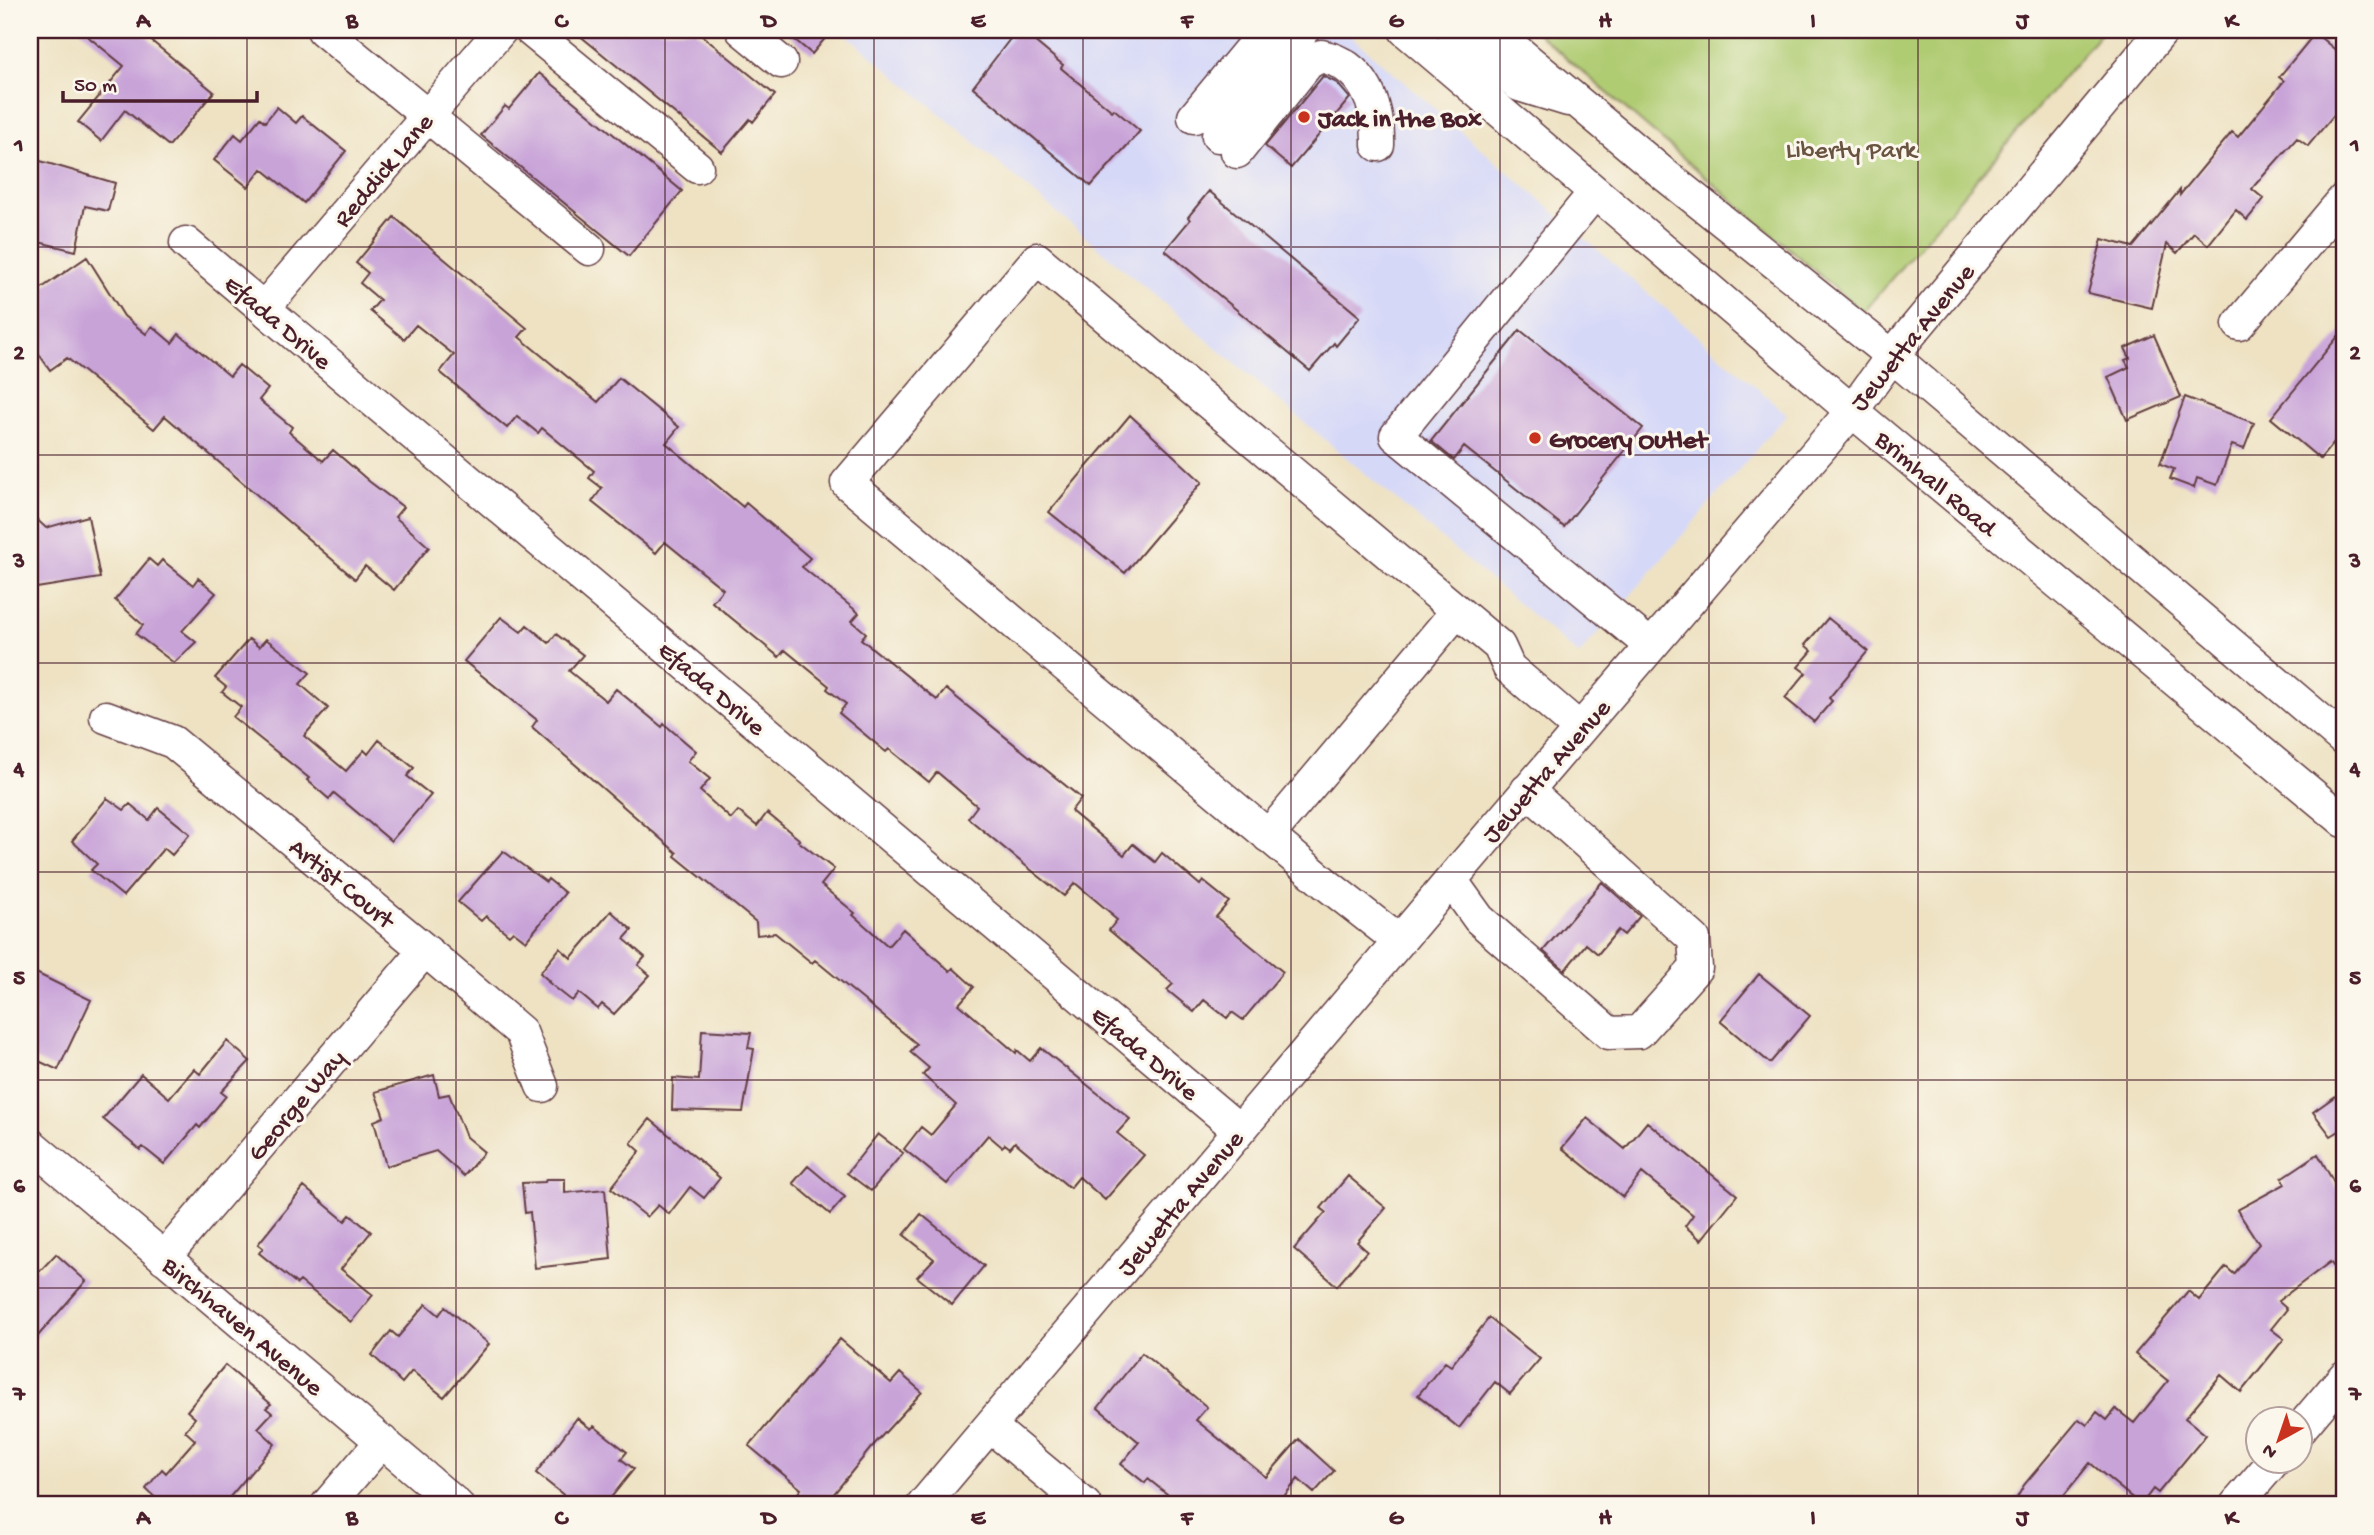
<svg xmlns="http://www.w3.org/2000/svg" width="2374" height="1535" viewBox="0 0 2374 1535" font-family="'Gochi Hand',sans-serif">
	<rect width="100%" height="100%" fill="#fbf7ec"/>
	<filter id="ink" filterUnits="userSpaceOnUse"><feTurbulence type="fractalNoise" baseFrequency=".0143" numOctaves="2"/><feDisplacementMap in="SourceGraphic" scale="14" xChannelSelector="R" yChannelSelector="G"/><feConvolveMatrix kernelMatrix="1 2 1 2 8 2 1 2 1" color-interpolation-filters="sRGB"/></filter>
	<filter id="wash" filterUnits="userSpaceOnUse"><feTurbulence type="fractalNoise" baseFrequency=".00686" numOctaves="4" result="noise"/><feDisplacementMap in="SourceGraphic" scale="28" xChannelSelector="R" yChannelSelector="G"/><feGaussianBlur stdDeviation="1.57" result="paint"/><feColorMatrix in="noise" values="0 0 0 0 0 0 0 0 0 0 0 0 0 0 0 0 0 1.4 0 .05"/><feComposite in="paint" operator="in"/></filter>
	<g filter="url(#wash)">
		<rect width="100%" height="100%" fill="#eee2c3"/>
		<path fill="#d6d8f8" d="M 849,30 L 1344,30 L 1787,414 L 1579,655 L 846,34 Z"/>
		<path fill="#b0cc73" stroke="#7d764f" stroke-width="2" d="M 1534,30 L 2104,30 L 1863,312 Z"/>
		<g id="blocks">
			<path fill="#c8a3d8" d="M 80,30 L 138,30 L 214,92 L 169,146 L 125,110 L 101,141 L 78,122 L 124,66 Z
				M 573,30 L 695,30 L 775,95 L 753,122 L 750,119 L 722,152 Z
				M 783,30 L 832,30 L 812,54 Z
				M 1017,30 L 1021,30 L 1063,65 L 1061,68 L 1112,111 L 1114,109 L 1140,131 L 1091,186 L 973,87 Z
				M 2315,33 L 2344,57 L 2344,103 L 2308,146 L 2297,138 L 2255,185 L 2252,189 L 2264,199 L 2247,220 L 2236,210 L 2208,245 L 2194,233 L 2177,253 L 2167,244 L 2152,308 L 2088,293 L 2102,239 L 2133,247 L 2180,190 L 2180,195 L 2232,132 L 2238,137 L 2284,81 L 2279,77 Z
				M 539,73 L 682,191 L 629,256 L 481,135 L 505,106 L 509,109 Z
				M 1323,76 L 1337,83 L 1350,98 L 1291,168 L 1265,146 Z
				M 277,107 L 296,123 L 302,116 L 346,151 L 304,203 L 262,169 L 248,187 L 214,160 L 235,134 L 242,140 L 260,118 L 265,122 Z
				M 37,160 L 115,183 L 108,211 L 85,206 L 76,251 L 30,240 L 30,185 Z
				M 1209,191 L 1360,317 L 1336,346 L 1334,343 L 1310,371 L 1165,250 L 1190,220 L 1188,217 Z
				M 394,217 L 527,328 L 519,337 L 598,402 L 619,378 L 679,427 L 666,443 L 743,507 L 746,503 L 810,558 L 802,567 L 859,613 L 852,621 L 866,633 L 861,639 L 937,700 L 946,689 L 1081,798 L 1071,811 L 1124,855 L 1133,844 L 1155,862 L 1162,853 L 1200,885 L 1203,881 L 1229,902 L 1216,917 L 1283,972 L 1243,1020 L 1232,1012 L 1227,1018 L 1204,1000 L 1194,1012 L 1167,990 L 1173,984 L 1109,930 L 1117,920 L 1111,915 L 1112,914 L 1075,883 L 1064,896 L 1026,866 L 968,818 L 977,806 L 937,772 L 929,782 L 889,749 L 886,752 L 839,713 L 846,704 L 827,689 L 829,686 L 785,650 L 779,657 L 712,602 L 723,589 L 665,542 L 656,553 L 592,502 L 602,488 L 589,478 L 594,471 L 542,428 L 538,433 L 517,416 L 507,428 L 440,372 L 454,355 L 416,325 L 404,339 L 370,311 L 380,300 L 360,283 L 368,273 L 356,263 Z
				M 87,257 L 124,316 L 146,334 L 152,326 L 172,343 L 179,334 L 230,376 L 239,365 L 268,389 L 259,400 L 292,427 L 289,432 L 323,461 L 333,450 L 370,482 L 403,507 L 395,517 L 429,547 L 394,590 L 365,566 L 355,579 L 165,416 L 154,429 L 67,358 L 50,370 L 30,341 L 30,296 Z
				M 2344,329 L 2344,430 L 2320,459 L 2271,418 Z
				M 1520,330 L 1643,428 L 1564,527 L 1464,447 L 1454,460 L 1431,441 Z
				M 2154,335 L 2181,397 L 2127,420 L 2108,377 L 2129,367 L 2125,360 L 2130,358 L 2125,348 Z
				M 2185,397 L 2254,423 L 2244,449 L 2232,445 L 2217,485 L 2197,478 L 2194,488 L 2170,479 L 2174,469 L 2160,464 Z
				M 1130,415 L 1202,482 L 1125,573 L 1049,512 Z
				M 30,513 L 46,528 L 88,516 L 100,578 L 30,589 Z
				M 149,559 L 157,566 L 162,560 L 193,585 L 198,578 L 216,593 L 182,631 L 196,642 L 174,663 L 136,634 L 143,625 L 115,600 Z
				M 501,617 L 521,632 L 527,625 L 549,643 L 556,634 L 583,655 L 569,671 L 606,701 L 616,689 L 662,727 L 664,724 L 696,751 L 688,761 L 710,779 L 700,791 L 731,819 L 738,811 L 757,826 L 767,813 L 800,840 L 798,841 L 834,869 L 821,885 L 855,913 L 853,915 L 888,946 L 903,929 L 950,971 L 953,968 L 974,987 L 959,1004 L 1016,1053 L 1017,1050 L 1030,1061 L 1041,1048 L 1130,1119 L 1117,1133 L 1144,1155 L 1105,1200 L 1079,1177 L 1070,1188 L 1015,1142 L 1010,1148 L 1005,1144 L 1002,1147 L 988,1135 L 947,1184 L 904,1149 L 921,1127 L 931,1135 L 956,1105 L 923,1075 L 929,1068 L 910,1052 L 917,1044 L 815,960 L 812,963 L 775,933 L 757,935 L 756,922 L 675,856 L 677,853 L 532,727 L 537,720 L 464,661 Z
				M 1828,618 L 1868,651 L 1829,698 L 1832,701 L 1814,722 L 1785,698 L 1806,673 L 1798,667 L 1812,651 L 1805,645 Z
				M 249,639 L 259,647 L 266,639 L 310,673 L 300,684 L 328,708 L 304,736 L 346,771 L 364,750 L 368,754 L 379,740 L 414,768 L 407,776 L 431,795 L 391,841 L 334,793 L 329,799 L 307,780 L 309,778 L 233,717 L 241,707 L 222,692 L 226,687 L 215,678 Z
				M 107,798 L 124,810 L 130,804 L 149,820 L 158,808 L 190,834 L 172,855 L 164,848 L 123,896 L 91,870 L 97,864 L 72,841 Z
				M 503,851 L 546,882 L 548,879 L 565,893 L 526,941 L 513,931 L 509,935 L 486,916 L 481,921 L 458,902 Z
				M 1602,882 L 1640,916 L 1624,935 L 1618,930 L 1598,954 L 1586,944 L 1565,970 L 1543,951 Z
				M 611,911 L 632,930 L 624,939 L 645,957 L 638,965 L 650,975 L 614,1014 L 602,1004 L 598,1009 L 579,993 L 572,1001 L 548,982 L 549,981 L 540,973 L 560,948 L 571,958 Z
				M 30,970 L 91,1000 L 58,1070 L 30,1057 Z
				M 1759,974 L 1810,1016 L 1770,1063 L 1720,1021 Z
				M 702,1030 L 751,1033 L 748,1048 L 754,1049 L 743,1112 L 672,1110 L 673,1078 L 699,1080 Z
				M 227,1041 L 250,1061 L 221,1092 L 226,1096 L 200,1128 L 197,1125 L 164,1164 L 143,1147 L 140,1150 L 103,1119 L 141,1074 L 169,1098 L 194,1069 L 200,1074 Z
				M 434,1075 L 439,1096 L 449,1094 L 466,1137 L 484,1152 L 464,1176 L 436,1151 L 386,1166 L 374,1121 L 384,1117 L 375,1092 Z
				M 2337,1095 L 2344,1108 L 2344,1128 L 2331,1136 L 2313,1112 Z
				M 1587,1118 L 1625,1149 L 1647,1122 L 1737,1195 L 1701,1240 L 1685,1226 L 1693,1215 L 1642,1173 L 1623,1197 L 1562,1148 Z
				M 650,1119 L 720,1178 L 704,1198 L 690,1187 L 669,1214 L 658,1205 L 647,1217 L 611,1188 L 640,1151 L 631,1143 Z
				M 878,1134 L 903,1153 L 871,1191 L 847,1173 Z
				M 2318,1154 L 2344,1201 L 2344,1280 L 2330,1262 L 2278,1301 L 2287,1309 L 2271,1329 L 2284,1339 L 2241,1392 L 2221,1375 L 2185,1418 L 2206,1435 L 2158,1493 L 2153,1489 L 2141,1505 L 2090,1463 L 2056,1505 L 2013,1505 L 2024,1485 L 2079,1419 L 2087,1425 L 2097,1412 L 2107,1420 L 2116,1409 L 2134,1423 L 2168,1381 L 2135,1354 L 2188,1291 L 2199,1300 L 2226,1267 L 2234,1274 L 2259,1244 L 2237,1210 L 2285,1184 L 2282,1178 Z
				M 808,1166 L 845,1197 L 830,1214 L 793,1183 Z
				M 1348,1176 L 1386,1208 L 1357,1242 L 1367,1251 L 1337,1286 L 1294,1249 L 1326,1212 L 1321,1208 Z
				M 546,1179 L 565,1179 L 565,1193 L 605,1189 L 611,1259 L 535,1268 L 530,1212 L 525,1213 L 522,1183 L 545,1182 Z
				M 304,1187 L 345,1221 L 350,1215 L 371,1232 L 341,1269 L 373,1295 L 351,1322 L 300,1281 L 297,1284 L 259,1253 L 263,1248 L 258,1244 Z
				M 921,1214 L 984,1266 L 952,1305 L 917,1277 L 934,1259 L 904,1235 Z
				M 56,1254 L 86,1281 L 30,1345 L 30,1263 L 40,1271 Z
				M 426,1304 L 439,1315 L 445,1307 L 489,1344 L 444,1397 L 412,1371 L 402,1383 L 372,1355 L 391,1331 L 398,1337 Z
				M 1489,1318 L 1540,1359 L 1510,1394 L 1495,1382 L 1459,1428 L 1418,1395 L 1445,1362 L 1451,1366 Z
				M 840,1339 L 891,1383 L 900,1373 L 922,1392 L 870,1449 L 825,1505 L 805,1505 L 795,1497 L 801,1489 L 749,1446 Z
				M 1142,1353 L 1207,1407 L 1196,1420 L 1266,1477 L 1299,1439 L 1334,1471 L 1314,1493 L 1298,1479 L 1277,1505 L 1181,1505 L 1148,1479 L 1145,1483 L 1121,1464 L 1139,1442 L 1098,1408 Z
				M 225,1365 L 271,1404 L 266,1408 L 272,1413 L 258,1428 L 275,1444 L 223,1505 L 163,1505 L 146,1489 L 162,1469 L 166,1473 L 195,1440 L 185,1431 L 195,1418 L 187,1411 Z
				M 577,1418 L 591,1429 L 594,1426 L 627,1452 L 621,1459 L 634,1469 L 605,1505 L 576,1505 L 536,1473 Z"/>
		</g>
	</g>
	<g filter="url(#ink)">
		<use href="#blocks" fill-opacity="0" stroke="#633c42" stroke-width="2"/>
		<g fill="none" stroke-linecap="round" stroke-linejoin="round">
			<defs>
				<path id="minor" d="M 323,30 L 589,249
					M 530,30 L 697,167
					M 742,30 L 781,62
					M 1405,30 L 1852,411 L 2344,821
					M 1453,30 L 1519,85 L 1568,100
					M 1492,30 L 1665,175 L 1892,356 L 2344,740
					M 1194,117 L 1266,30
					M 1218,136 L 1303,30
					M 1237,152 L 1308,63 L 1321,56 C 1364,65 1379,105 1378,145
					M 1595,192 L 1396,436 L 1651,646
					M 186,243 L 1239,1130
					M 264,308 L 501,30
					M 2239,324 L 2344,199
					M 106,717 L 173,742 L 425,950 L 521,1032 L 542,1086
					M 1268,836 L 1457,611
					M 1451,880 L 1479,919 L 1609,1033 L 1639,1032 L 1696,968 L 1694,939 L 1527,790
					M 1399,941 L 1326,884 L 847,483 L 1037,259 L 1499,646 L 1509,668 L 1580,729
					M 30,1144 L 457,1505
					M 164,1258 L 425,950
					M 990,1426 L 1085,1505
					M 2300,1429 L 2344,1377
					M 327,1505 L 382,1441
					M 923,1505 L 1451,880 L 1852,411 L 1892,356 L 2163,30
					M 2236,1505 L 2273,1462"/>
			</defs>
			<use href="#minor" stroke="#633c42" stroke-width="35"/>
			<use href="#minor" stroke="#fff" stroke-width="32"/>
		</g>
	</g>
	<path fill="none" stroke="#4a1f2b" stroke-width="2" stroke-opacity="0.55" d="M 247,30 L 247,1505M 456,30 L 456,1505M 665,30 L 665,1505M 874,30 L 874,1505M 1083,30 L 1083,1505M 1291,30 L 1291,1505M 1500,30 L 1500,1505M 1709,30 L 1709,1505M 1918,30 L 1918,1505M 2127,30 L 2127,1505M 30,247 L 2344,247M 30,455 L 2344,455M 30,663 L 2344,663M 30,872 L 2344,872M 30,1080 L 2344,1080M 30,1288 L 2344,1288"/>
	<g fill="#c8321e" stroke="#fbf7ec" stroke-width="2.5">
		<circle cx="1304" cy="117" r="7"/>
		<circle cx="1535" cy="438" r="7"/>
	</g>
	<g text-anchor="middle" stroke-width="6" stroke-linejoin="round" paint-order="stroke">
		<g font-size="26" font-weight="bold" fill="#4a1f2b" stroke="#fbf7ec" text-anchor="start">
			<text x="1318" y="126">Jack in the Box</text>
			<text x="1549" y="447">Grocery Outlet</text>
		</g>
		<g font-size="26" fill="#695341" stroke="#fbf7ec">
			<text x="1851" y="157">Liberty Park</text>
		</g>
		<g font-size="26" fill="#4a1f2b" stroke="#fbf7ec">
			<text transform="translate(382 169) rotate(-50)" y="9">Reddick Lane</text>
			<text transform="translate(279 321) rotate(40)" y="9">Efada Drive</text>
			<text transform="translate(1911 336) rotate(-51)" y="9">Jewetta Avenue</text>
			<text transform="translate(1937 482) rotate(40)" y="9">Brimhall Road</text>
			<text transform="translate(713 687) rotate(40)" y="9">Efada Drive</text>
			<text transform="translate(1545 770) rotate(-49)" y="9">Jewetta Avenue</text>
			<text transform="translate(343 882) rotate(39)" y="9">Artist Court</text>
			<text transform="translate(1146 1052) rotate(40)" y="9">Efada Drive</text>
			<text transform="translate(295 1104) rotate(-50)" y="9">George Way</text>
			<text transform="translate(1179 1202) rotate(-50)" y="9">Jewetta Avenue</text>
			<text transform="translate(244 1325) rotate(40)" y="9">Birchhaven Avenue</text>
		</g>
	</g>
	<rect width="2374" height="1535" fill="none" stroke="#fbf7ec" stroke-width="77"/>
	<g transform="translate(2279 1440) rotate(220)"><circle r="33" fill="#fbf7ec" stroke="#b4a19f" stroke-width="2"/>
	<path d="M0-5L12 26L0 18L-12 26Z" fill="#c8321e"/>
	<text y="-10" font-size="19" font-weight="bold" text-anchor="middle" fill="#4a1f2b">N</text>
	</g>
	<path d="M63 91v10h194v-10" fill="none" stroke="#4a1f2b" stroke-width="3.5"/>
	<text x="74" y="91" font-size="21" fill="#4a1f2b" stroke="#fbf7ec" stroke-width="5" paint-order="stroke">50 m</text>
	<rect x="38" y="38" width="2298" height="1458" fill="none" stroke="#4a1f2b" stroke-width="2.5"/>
	<g font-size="23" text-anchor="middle" font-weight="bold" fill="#4a1f2b">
		<text x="143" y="27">A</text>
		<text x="352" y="27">B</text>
		<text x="561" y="27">C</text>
		<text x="769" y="27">D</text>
		<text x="978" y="27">E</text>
		<text x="1187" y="27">F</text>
		<text x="1396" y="27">G</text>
		<text x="1605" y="27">H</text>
		<text x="1813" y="27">I</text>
		<text x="2022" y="27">J</text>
		<text x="2231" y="27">K</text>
		<text x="19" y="151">1</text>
		<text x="2355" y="151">1</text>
		<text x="19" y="359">2</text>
		<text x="2355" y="359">2</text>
		<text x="19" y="567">3</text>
		<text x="2355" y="567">3</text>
		<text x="19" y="775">4</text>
		<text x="2355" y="775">4</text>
		<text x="19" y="984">5</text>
		<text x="2355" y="984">5</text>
		<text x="19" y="1192">6</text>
		<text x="2355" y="1192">6</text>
		<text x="19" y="1400">7</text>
		<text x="2355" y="1400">7</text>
		<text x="143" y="1524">A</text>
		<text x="352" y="1524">B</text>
		<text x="561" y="1524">C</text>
		<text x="769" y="1524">D</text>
		<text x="978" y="1524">E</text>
		<text x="1187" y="1524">F</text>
		<text x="1396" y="1524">G</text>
		<text x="1605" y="1524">H</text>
		<text x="1813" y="1524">I</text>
		<text x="2022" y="1524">J</text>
		<text x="2231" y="1524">K</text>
	</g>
</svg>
